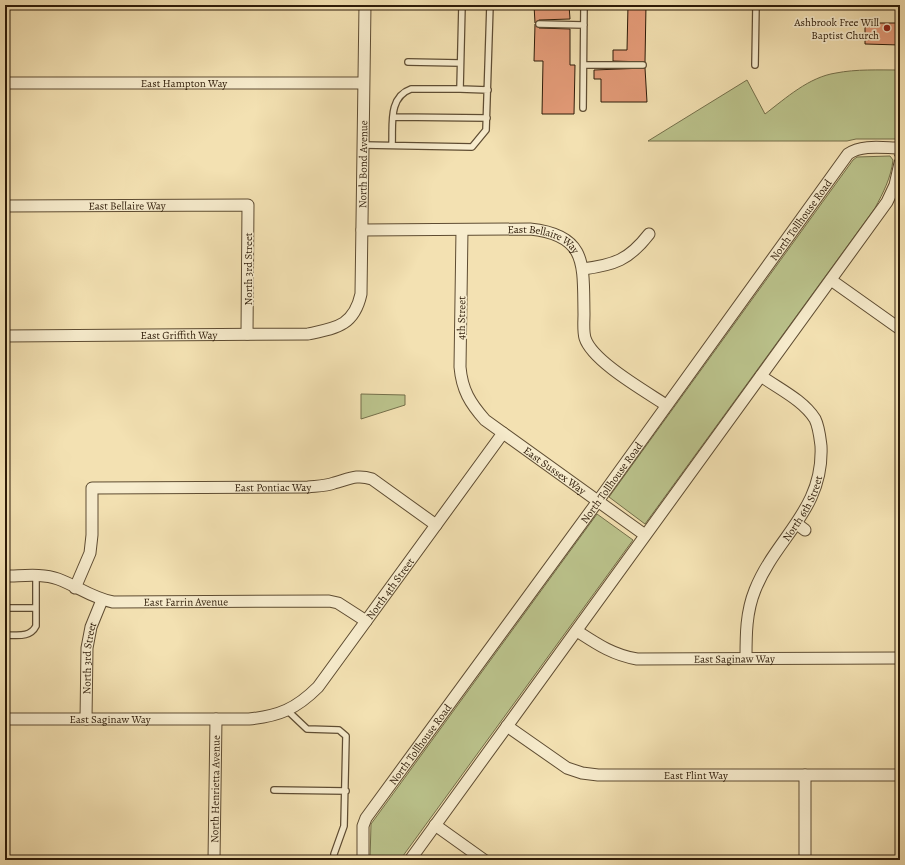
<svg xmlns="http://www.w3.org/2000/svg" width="905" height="865" viewBox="0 0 905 865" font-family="Alegreya,serif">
	<rect width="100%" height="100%" fill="#f3e1b2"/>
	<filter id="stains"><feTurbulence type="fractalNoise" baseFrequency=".005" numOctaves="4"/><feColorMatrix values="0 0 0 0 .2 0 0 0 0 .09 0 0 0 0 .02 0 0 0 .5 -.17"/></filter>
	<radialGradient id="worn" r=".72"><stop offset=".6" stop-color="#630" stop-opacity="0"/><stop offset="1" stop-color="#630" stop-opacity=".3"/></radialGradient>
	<path fill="#bbc38c" stroke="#746f4a" d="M 900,70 L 900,139 L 856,139 L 847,141 L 648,141 L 747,80 L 765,114 C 786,98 809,77 836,73 C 856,69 879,70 900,70 Z
		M 890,156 L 893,160 C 891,178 883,193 875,208 L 645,524 L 609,497 L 853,160 L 857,157 Z
		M 361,394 L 405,395 L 405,405 L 361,419 Z
		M 597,514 L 633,540 L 400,860 L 370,860 L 371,824 Z"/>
	<path fill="#e49b78" stroke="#2d1b08" d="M 534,5 L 569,5 L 570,19 L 539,20 L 535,23 Z
		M 628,5 L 646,5 L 645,62 L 613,61 L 613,50 L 627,50 Z
		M 865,23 L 900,23 L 900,45 L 865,44 Z
		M 535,24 L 539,28 L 570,29 L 570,65 L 575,65 L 574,114 L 542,114 L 543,61 L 534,61 Z
		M 645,68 L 647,102 L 601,102 L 601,79 L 594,79 L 594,70 Z"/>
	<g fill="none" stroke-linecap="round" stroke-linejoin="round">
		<defs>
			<path id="lane" d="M 816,5 L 866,5
				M 539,24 L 584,25
				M 408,62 L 460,63
				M 584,65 L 643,65
				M 755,65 L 756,5
				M 460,89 L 488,90
				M 583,108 L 584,5
				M 393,117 L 487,118
				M 363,145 L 472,147 L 486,130 L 490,5
				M 392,145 C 393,125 388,97 411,89 L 460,89 L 462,5
				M 5,608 L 36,608
				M 5,635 C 17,635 30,638 36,626 L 36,575
				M 288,711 L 307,729 L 339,730 L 346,736 L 344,826 L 334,854 L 334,860
				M 274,790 L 346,791"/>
			<g id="street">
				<path id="s1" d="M 5,83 L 363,83"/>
				<path id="s2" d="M 5,206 L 248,205 L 247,334"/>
				<path id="s3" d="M 362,230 L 530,229 C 588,235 583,265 584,314 C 584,321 583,331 585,338 C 592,361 645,391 666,405"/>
				<path id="s4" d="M 462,230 L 460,367 C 462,390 470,403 485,420 L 645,535"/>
				<path d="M 583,269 C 614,265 629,260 649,234"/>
				<path d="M 831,280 L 900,329"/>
				<path id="s5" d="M 5,336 L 308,334 C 336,328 354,326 361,294 L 365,5"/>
				<path d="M 797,524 L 805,530"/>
				<path id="s6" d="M 5,576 C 22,576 42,573 58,579 C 77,586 92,598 113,602 L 329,601 L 338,603 L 366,621"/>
				<path id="s7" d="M 75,588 L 90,553 L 92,535 L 92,488 L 308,487 C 317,486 326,486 334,483 C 349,479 357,474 372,479 L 436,525"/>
				<path id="s8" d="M 577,631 C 597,644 613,655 637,659 L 900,658"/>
				<path id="s9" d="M 746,658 C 746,635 746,612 755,590 C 776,537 824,510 821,446 C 820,438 819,427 815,419 C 803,400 779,389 761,376"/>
				<path id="s10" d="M 5,719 L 249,719 C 279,716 296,709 318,687 L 503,433"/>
				<path id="s11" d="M 86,719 L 87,648 L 91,627 L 102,600"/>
				<path id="s12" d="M 507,726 L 567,768 L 582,773 L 598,775 L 900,775"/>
				<path d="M 805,775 L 805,860"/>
				<path d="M 435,825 L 484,860"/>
				<path id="s13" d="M 214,860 L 216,719"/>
				<path id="s14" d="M 363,860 L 363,826 L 366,818 L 598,501 L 848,154 C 862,144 884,148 900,148 L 900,153"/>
				<path d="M 410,860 L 887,202 L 895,185 L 900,163"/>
			</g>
		</defs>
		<use href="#lane" stroke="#5e4c32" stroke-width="8"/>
		<use href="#street" stroke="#5e4c32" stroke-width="13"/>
		<use href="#lane" stroke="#f7eccd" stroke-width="5.5"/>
		<use href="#street" stroke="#f7eccd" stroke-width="11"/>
	</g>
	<circle fill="#8f2418" stroke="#f7eccd" stroke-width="1.5" cx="887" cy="28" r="4"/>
	<g text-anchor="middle" stroke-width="3.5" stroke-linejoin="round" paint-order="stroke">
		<g font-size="11" fill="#2d1b08" stroke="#f7eccd" text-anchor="end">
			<text x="879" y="26">Ashbrook Free Will<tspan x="879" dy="13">Baptist Church</tspan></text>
		</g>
		<g font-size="11" fill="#2d1b08" stroke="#f7eccd">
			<text dy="4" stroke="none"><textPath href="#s1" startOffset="179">East Hampton Way</textPath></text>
			<text dy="4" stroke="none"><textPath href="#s5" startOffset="505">North Bond Avenue</textPath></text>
			<text dy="4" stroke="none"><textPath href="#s2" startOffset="122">East Bellaire Way</textPath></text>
			<text dy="4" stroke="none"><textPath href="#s14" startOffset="782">North Tollhouse Road</textPath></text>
			<text dy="4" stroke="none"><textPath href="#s3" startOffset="184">East Bellaire Way</textPath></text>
			<text transform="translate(248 269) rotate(-90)" y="4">North 3rd Street</text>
			<text transform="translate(461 318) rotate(-89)" y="4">4th Street</text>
			<text dy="4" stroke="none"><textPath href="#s5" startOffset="174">East Griffith Way</textPath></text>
			<text dy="4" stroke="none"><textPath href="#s4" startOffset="283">East Sussex Way</textPath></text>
			<text dy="4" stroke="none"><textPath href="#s14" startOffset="458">North Tollhouse Road</textPath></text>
			<text dy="4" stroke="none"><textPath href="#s7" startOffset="284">East Pontiac Way</textPath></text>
			<text dy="4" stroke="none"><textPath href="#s9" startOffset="164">North 6th Street</textPath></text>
			<text dy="4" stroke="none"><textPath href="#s10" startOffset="444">North 4th Street</textPath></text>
			<text dy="4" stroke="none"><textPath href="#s6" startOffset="186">East Farrin Avenue</textPath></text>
			<text dy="4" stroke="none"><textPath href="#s11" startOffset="61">North 3rd Street</textPath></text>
			<text dy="4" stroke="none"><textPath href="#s8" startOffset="164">East Saginaw Way</textPath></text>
			<text dy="4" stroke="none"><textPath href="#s10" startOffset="105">East Saginaw Way</textPath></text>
			<text dy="4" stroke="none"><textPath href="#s14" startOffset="134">North Tollhouse Road</textPath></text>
			<text dy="4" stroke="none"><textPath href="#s12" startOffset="203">East Flint Way</textPath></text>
			<text dy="4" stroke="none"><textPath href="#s13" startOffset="71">North Henrietta Avenue</textPath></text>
		</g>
	</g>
	<rect width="905" height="865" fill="none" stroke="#f3e1b2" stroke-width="20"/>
	<rect x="6" y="6" width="893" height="853" fill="none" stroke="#2d1b08" stroke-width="2"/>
	<rect x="10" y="10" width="885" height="845" fill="none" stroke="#2d1b08"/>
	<rect width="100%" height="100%" filter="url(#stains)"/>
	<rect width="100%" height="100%" fill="url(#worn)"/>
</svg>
